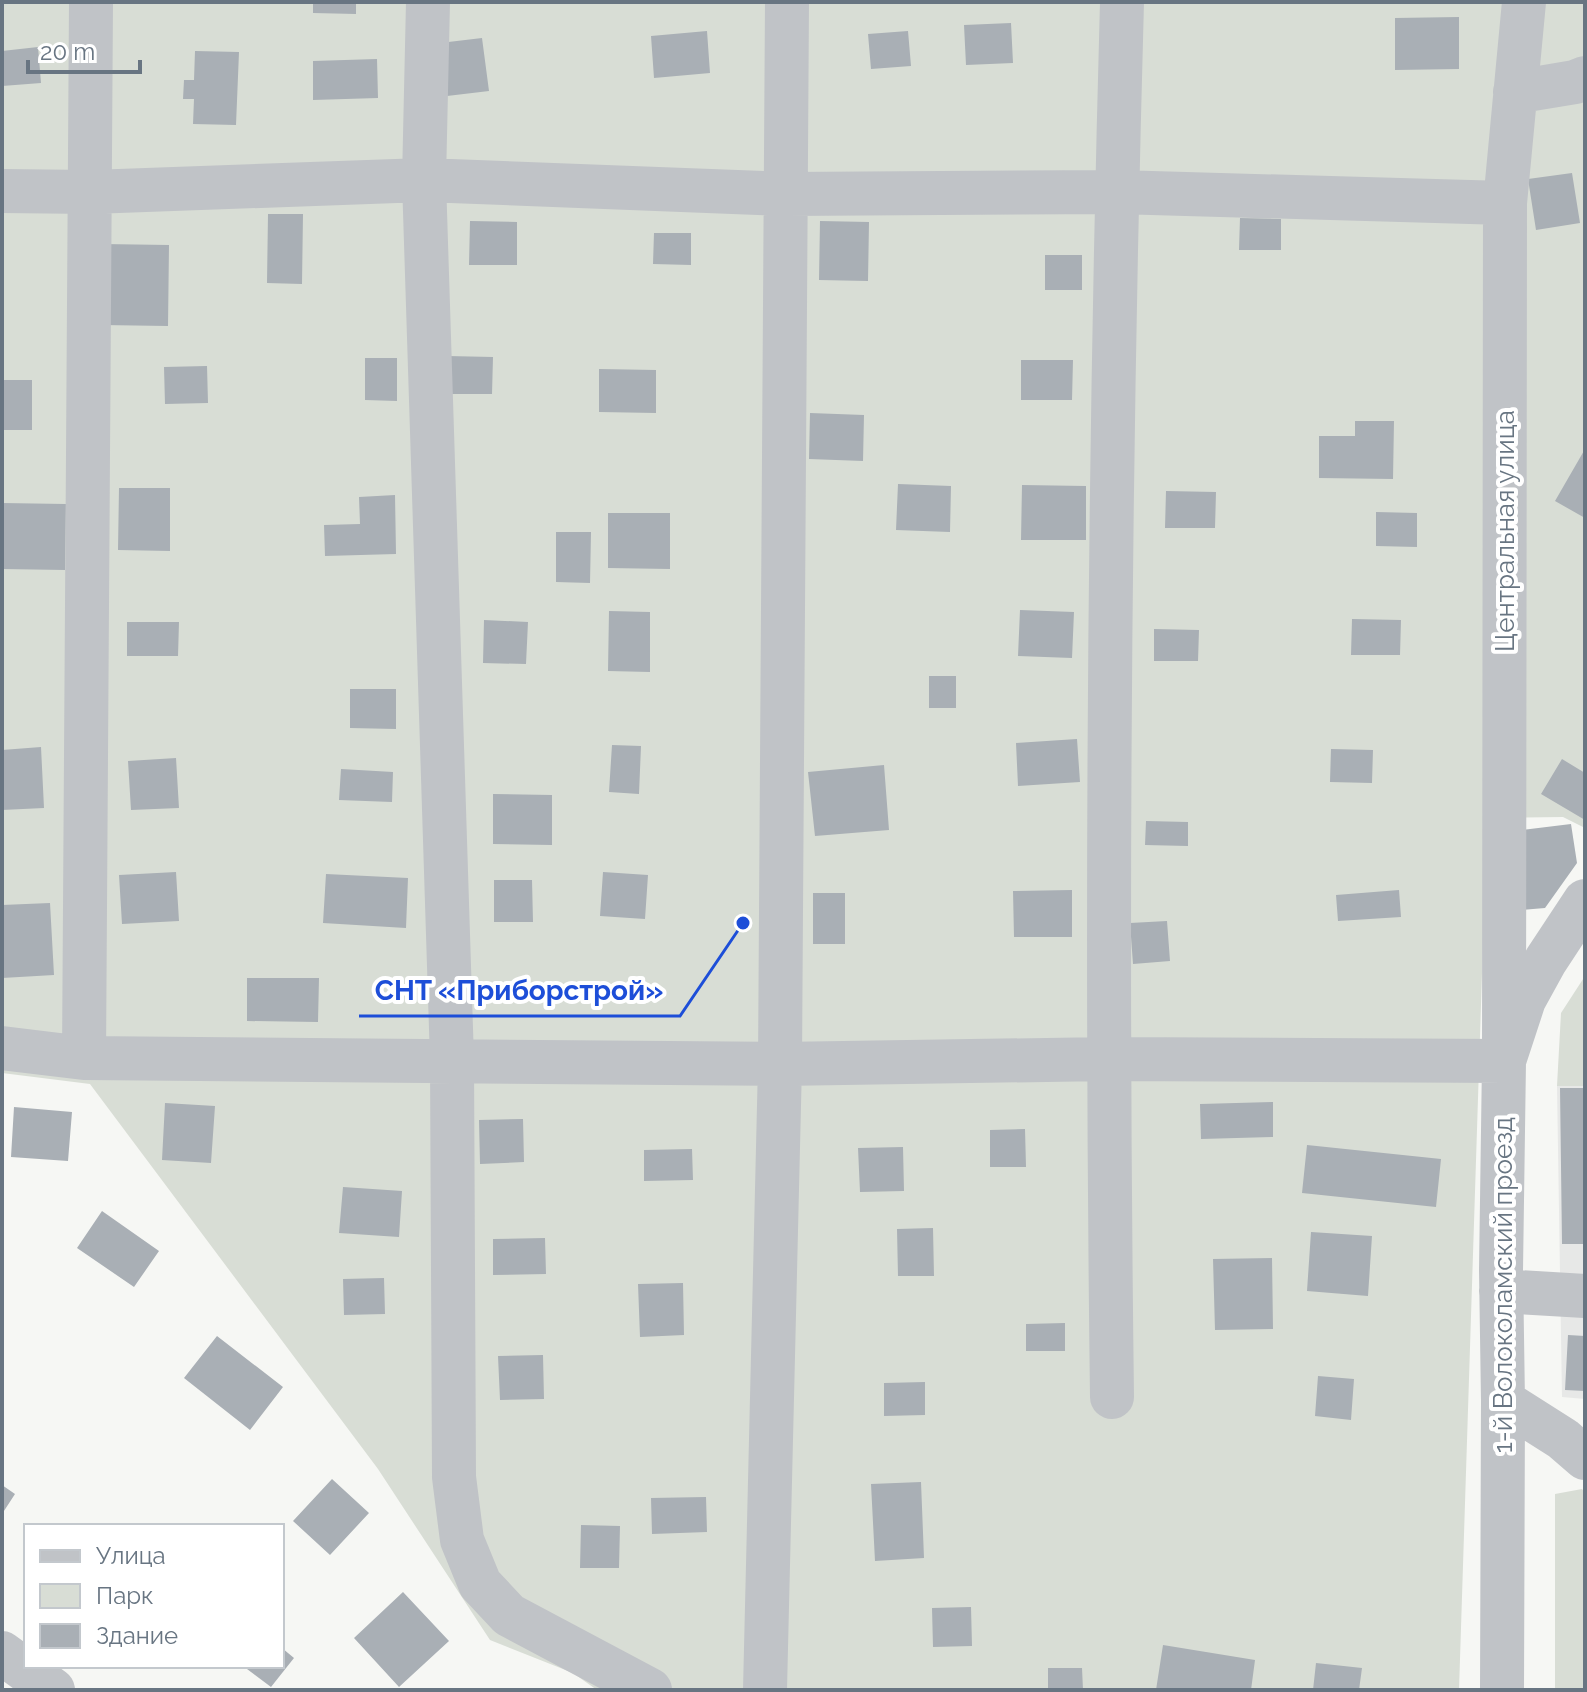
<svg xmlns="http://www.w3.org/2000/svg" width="1587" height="1692" viewBox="0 0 1587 1692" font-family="Raleway,sans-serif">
	<rect width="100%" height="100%" fill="#f6f7f4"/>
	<path fill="#e7e8e7" d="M 1557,1086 L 1585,1086 L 1585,1399 L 1562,1397 Z"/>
	<path fill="#d8ddd5" d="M 2,2 L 1585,2 L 1585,828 L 1563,817 L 1487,818 L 1459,1690 L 597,1690 L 573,1673 L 490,1640 L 378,1469 L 90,1084 L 2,1073 Z
		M 1585,976 L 1585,1086 L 1557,1086 L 1561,1013 Z
		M 1582,1489 L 1585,1493 L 1585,1690 L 1555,1690 L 1555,1494 Z"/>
	<path fill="#a9afb5" d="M 313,2 L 356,2 L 356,14 L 313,13 Z
		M 1459,17 L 1459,69 L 1395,70 L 1395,18 Z
		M 1011,23 L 1013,63 L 966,65 L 964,25 Z
		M 707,31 L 710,73 L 654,78 L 651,36 Z
		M 908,31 L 911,66 L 871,69 L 868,34 Z
		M 482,38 L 489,91 L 447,96 L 440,43 Z
		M 38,47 L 41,83 L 2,86 L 2,51 Z
		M 195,51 L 239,52 L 236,125 L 193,124 L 194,99 L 183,99 L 184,80 L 194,80 Z
		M 377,59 L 378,98 L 313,100 L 313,61 Z
		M 1572,173 L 1580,223 L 1536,230 L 1528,179 Z
		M 268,214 L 303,214 L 302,284 L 267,283 Z
		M 1240,218 L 1281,219 L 1281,250 L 1239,250 Z
		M 470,221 L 517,222 L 517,265 L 469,265 Z
		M 820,221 L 869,222 L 868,281 L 819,280 Z
		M 654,233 L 691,233 L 691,265 L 653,264 Z
		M 102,244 L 169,245 L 168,326 L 102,325 Z
		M 1045,255 L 1082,255 L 1082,290 L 1045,290 Z
		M 447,356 L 493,357 L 492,394 L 446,394 Z
		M 365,358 L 397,358 L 397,401 L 365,400 Z
		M 1021,360 L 1073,360 L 1072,400 L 1021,400 Z
		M 207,366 L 208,403 L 165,404 L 164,367 Z
		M 599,369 L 656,370 L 656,413 L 599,412 Z
		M 2,380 L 32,380 L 32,430 L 2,430 Z
		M 810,413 L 864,415 L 863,461 L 809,459 Z
		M 1355,421 L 1394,421 L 1393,479 L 1319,478 L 1319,436 L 1355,436 Z
		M 1585,449 L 1585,518 L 1555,501 Z
		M 898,484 L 951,486 L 950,532 L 896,530 Z
		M 1022,485 L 1086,486 L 1086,540 L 1021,540 Z
		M 119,488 L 170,488 L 170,551 L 118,550 Z
		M 1166,491 L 1216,492 L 1215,528 L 1165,528 Z
		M 395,495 L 396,554 L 325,556 L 324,525 L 360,524 L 359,497 Z
		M 2,503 L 66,504 L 65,570 L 2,569 Z
		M 1376,512 L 1417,513 L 1417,547 L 1376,546 Z
		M 608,513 L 670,513 L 670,569 L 608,568 Z
		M 556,532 L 591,532 L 590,583 L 556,582 Z
		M 1020,610 L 1074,612 L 1072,658 L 1018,656 Z
		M 609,611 L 650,612 L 650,672 L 608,671 Z
		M 1352,619 L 1401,620 L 1400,655 L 1351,655 Z
		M 484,620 L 528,622 L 526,664 L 483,663 Z
		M 127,622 L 179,622 L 178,656 L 127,656 Z
		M 1154,629 L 1199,630 L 1198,661 L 1154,661 Z
		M 929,676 L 956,676 L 956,708 L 929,708 Z
		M 350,689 L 396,689 L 396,729 L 350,728 Z
		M 1077,739 L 1080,782 L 1018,786 L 1016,743 Z
		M 612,745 L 641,746 L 639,794 L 609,792 Z
		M 41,747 L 44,808 L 2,810 L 2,750 Z
		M 1331,749 L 1373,750 L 1372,783 L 1330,782 Z
		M 176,758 L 179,808 L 131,810 L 128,761 Z
		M 1562,759 L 1585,773 L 1585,820 L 1541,794 Z
		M 884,765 L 889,830 L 815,836 L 808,772 Z
		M 341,769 L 393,772 L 392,802 L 339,800 Z
		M 493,794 L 552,795 L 552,845 L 493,844 Z
		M 1146,821 L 1188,822 L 1188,846 L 1145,845 Z
		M 1571,824 L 1577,863 L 1545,908 L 1511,911 L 1506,832 Z
		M 176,872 L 179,921 L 122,924 L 119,875 Z
		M 603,872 L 648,875 L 645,919 L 600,916 Z
		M 326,874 L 408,878 L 406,928 L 323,923 Z
		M 494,880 L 532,880 L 533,922 L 494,922 Z
		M 1072,890 L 1072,937 L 1014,937 L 1013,891 Z
		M 1399,890 L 1401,917 L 1338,921 L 1336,895 Z
		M 813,893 L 845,893 L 845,944 L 813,944 Z
		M 50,903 L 54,975 L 2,978 L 2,905 Z
		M 1167,921 L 1170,961 L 1133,964 L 1130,923 Z
		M 247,978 L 319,978 L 318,1022 L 247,1021 Z
		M 1560,1088 L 1585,1088 L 1585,1244 L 1562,1244 Z
		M 1273,1102 L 1273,1137 L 1201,1139 L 1200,1104 Z
		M 165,1103 L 215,1106 L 211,1163 L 162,1160 Z
		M 14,1107 L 72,1112 L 68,1161 L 11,1157 Z
		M 523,1119 L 524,1162 L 480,1164 L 479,1120 Z
		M 1025,1129 L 1026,1167 L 990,1167 L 990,1130 Z
		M 1307,1145 L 1441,1159 L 1436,1207 L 1302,1193 Z
		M 903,1147 L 904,1191 L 860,1192 L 858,1148 Z
		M 692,1149 L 693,1180 L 644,1181 L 644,1150 Z
		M 343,1187 L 402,1191 L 399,1237 L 339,1233 Z
		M 102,1211 L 159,1251 L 134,1287 L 77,1248 Z
		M 933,1228 L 934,1276 L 898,1276 L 897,1229 Z
		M 1311,1232 L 1372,1236 L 1368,1296 L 1307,1291 Z
		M 545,1238 L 546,1274 L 493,1275 L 493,1239 Z
		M 1272,1258 L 1273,1329 L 1215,1330 L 1213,1259 Z
		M 384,1278 L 385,1314 L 344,1315 L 343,1279 Z
		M 683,1283 L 684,1335 L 640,1337 L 638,1284 Z
		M 1065,1323 L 1065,1351 L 1026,1351 L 1026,1324 Z
		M 1568,1335 L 1585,1336 L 1585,1391 L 1565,1390 Z
		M 217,1336 L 283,1387 L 250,1430 L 184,1378 Z
		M 543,1355 L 544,1399 L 500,1400 L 498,1356 Z
		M 1318,1376 L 1354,1379 L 1351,1420 L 1315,1416 Z
		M 925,1382 L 925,1415 L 884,1416 L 884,1383 Z
		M 332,1479 L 369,1513 L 330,1555 L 293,1521 Z
		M 921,1482 L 924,1558 L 875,1561 L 871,1484 Z
		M 2,1485 L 15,1494 L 2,1514 Z
		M 706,1497 L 707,1532 L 652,1534 L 651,1498 Z
		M 581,1525 L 620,1526 L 619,1568 L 580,1568 Z
		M 403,1592 L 449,1641 L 399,1687 L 354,1638 Z
		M 971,1607 L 972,1646 L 933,1647 L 932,1608 Z
		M 1163,1645 L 1255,1660 L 1251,1690 L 1156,1690 Z
		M 282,1648 L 294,1658 L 271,1687 L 243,1666 L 282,1666 Z
		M 1316,1663 L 1362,1668 L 1359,1690 L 1313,1690 Z
		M 1048,1668 L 1082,1668 L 1083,1690 L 1048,1690 Z"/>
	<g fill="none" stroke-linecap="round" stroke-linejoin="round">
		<path stroke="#c0c3c7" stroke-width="44" d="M 428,2 L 424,180 L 452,1060 L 454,1477 L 462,1540 L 480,1584 L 509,1615 L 650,1690
			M 1515,92 L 1575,82 L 1585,78
			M 2,191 L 91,192 L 424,180 L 787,194 L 1117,192 L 1505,203
			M 2,1048 L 84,1058 L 780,1064 L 1108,1059 L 1504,1061 L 1505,203 L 1524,2
			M 84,1058 L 91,2
			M 1501,1291 L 1585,1296
			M 1112,1397 C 1106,932 1109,467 1122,2
			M 1503,1401 L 1563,1439 L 1585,1458
			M 2,1653 L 53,1690
			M 765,1690 L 780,1064 L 787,2
			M 1502,1690 L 1503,1401 L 1501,1270 L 1504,1061 L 1524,1000 L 1546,960 L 1585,901"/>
	</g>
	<g text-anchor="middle" stroke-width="8" stroke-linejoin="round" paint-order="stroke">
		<g font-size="26" fill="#687582" stroke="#fff">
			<text transform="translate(1505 531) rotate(-90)" y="9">Центральная улица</text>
			<text transform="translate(1503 1285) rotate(-90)" y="9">1-й Волоколамский проезд</text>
		</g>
	</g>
	<path fill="none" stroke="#1d4ed8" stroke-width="3" d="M743 923L680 1016H359"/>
	<circle fill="#1d4ed8" stroke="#fff" stroke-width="3" cx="743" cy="923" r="8"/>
	<g font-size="28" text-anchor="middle" font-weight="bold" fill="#1d4ed8" stroke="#fff" stroke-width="8" stroke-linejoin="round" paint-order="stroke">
		<text x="519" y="1000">СНТ «Приборстрой»</text>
	</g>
	<rect width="1587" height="1692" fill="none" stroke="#687582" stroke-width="8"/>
	<rect x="24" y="1524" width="260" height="144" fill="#ffffff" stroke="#c3c8cd" stroke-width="2"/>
	<rect x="40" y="1550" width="40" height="12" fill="#c0c3c7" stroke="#c3c8cd" stroke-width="2"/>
	<text x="96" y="1564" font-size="24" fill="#687582">Улица</text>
	<rect x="40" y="1584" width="40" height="24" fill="#d8ddd5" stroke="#c3c8cd" stroke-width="2"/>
	<text x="96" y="1604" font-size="24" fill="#687582">Парк</text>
	<rect x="40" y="1624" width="40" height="24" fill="#a9afb5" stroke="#c3c8cd" stroke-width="2"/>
	<text x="96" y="1644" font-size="24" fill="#687582">Здание</text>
	<path d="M28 60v12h112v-12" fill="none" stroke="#687582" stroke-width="4"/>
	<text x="40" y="60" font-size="24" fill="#687582" stroke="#ffffff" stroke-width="6" paint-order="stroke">20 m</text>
</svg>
